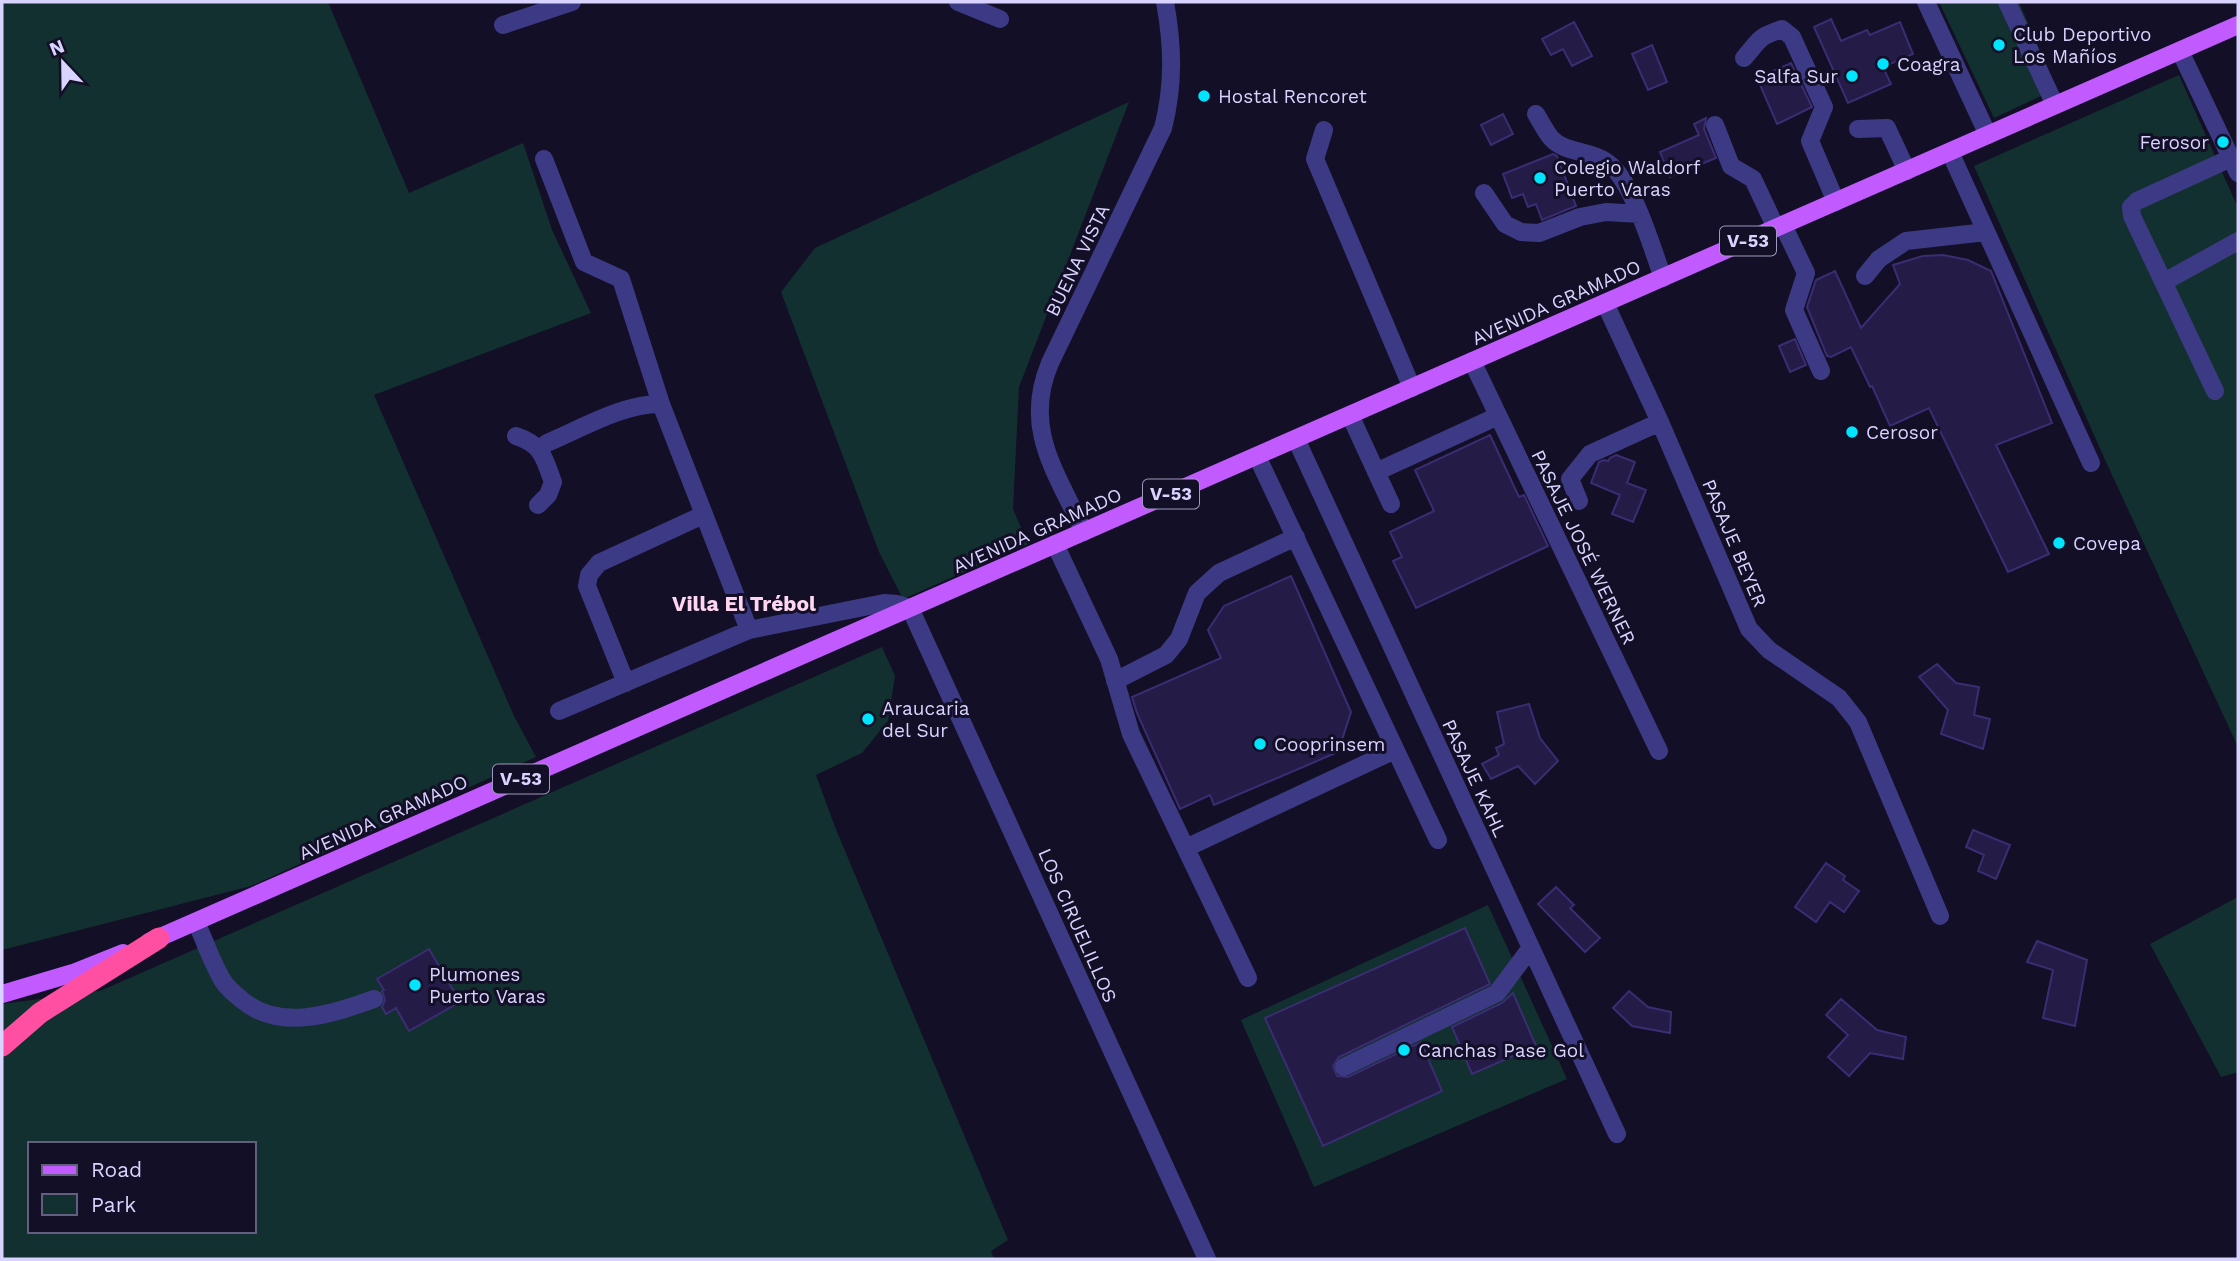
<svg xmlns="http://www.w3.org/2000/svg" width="2240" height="1261" viewBox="0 0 2240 1261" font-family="'Work Sans',sans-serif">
	<rect width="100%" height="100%" fill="#130f26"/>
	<path fill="#12302f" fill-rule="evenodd" d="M 2,2 L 328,2 L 409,193 L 523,143 L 552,230 L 591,313 L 374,395 L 514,716 L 536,757 L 251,886 L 2,950 Z
		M 1939,2 L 2019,2 L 2056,89 L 1994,118 Z
		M 2179,75 L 2238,208 L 2238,747 L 2107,464 L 1974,166 Z
		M 1129,102 L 1019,387 L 1013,509 L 1028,544 L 903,599 L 879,552 L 781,292 L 815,248 Z
		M 882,647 L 895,676 L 888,721 L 862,753 L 816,775 L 835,827 L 1008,1240 L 991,1251 L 994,1259 L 2,1259 L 2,1004 L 100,991 ZM 30,1144 L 254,1144 L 254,1231 L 30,1231 Z
		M 2238,897 L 2238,1072 L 2221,1077 L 2150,944 Z
		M 1488,905 L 1567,1079 L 1314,1187 L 1241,1020 Z"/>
	<path fill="#241b47" stroke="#3b2d73" stroke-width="2" d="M 1831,19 L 1841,41 L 1867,30 L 1870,35 L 1900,22 L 1913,54 L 1883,67 L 1891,84 L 1848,103 L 1814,27 Z
		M 1574,22 L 1592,56 L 1572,66 L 1563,49 L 1551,55 L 1542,39 Z
		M 1652,45 L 1667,82 L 1648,90 L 1632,54 Z
		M 1791,63 L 1812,107 L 1777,124 L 1757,78 Z
		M 1503,114 L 1513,134 L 1491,145 L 1481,125 Z
		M 1706,118 L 1704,129 L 1716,158 L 1670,177 L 1660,152 L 1699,135 L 1694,124 Z
		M 1553,154 L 1557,156 L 1576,206 L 1542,220 L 1536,204 L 1528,207 L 1523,194 L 1512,198 L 1503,174 Z
		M 1943,255 L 1968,260 L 1991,271 L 2052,423 L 1996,445 L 2049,554 L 2008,572 L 1929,408 L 1890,426 L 1872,386 L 1870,387 L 1851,347 L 1831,357 L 1827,356 L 1807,307 L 1816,280 L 1835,271 L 1861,328 L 1900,284 L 1893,265 L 1923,256 Z
		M 1795,339 L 1806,365 L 1790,372 L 1779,346 Z
		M 1490,435 L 1519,497 L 1524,495 L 1548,546 L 1416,608 L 1393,561 L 1402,557 L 1390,532 L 1434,511 L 1415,470 Z
		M 1616,455 L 1635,462 L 1627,483 L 1646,490 L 1633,522 L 1612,514 L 1620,495 L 1591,483 L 1599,462 L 1604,460 L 1608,461 L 1610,458 Z
		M 1291,576 L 1351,712 L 1338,752 L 1214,805 L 1210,795 L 1180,809 L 1137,713 L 1132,697 L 1221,658 L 1208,630 L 1224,606 Z
		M 1937,664 L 1956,683 L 1979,687 L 1974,715 L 1990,719 L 1983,749 L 1941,734 L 1948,710 L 1919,677 Z
		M 1529,704 L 1540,738 L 1558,761 L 1535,784 L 1518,766 L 1491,779 L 1482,764 L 1499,755 L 1496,748 L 1504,744 L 1497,712 Z
		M 1973,830 L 2010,845 L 1996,879 L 1978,871 L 1984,855 L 1966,847 Z
		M 1826,863 L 1845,876 L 1843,880 L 1859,891 L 1844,912 L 1830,902 L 1816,922 L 1795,907 Z
		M 1556,887 L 1574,905 L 1570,908 L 1600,938 L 1585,952 L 1538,904 Z
		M 1465,928 L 1490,984 L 1339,1057 L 1333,1066 L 1337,1076 L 1348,1077 L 1421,1042 L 1442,1091 L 1323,1146 L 1265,1018 Z
		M 2037,941 L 2087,960 L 2075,1026 L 2043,1018 L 2053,970 L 2027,962 Z
		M 429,949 L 460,1002 L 409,1031 L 396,1008 L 386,1014 L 382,1007 L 385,1000 L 382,991 L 384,990 L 377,979 Z
		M 1629,991 L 1648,1007 L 1671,1012 L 1670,1033 L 1632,1026 L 1613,1008 Z
		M 1513,993 L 1536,1046 L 1472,1074 L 1452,1027 L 1502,1003 Z
		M 1841,999 L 1877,1030 L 1906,1037 L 1903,1059 L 1870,1053 L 1849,1076 L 1828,1057 L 1848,1035 L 1826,1015 Z"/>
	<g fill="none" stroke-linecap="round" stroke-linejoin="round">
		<path stroke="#3d3a85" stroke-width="18" d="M 958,2 L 1000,19
			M 1926,2 L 1988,135
			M 2007,2 L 2055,105
			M 503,25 L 572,2
			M 2180,51 L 2238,173
			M 1744,58 C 1761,39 1756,38 1782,29 L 1792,37 L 1824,107 L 1810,141 L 1836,202
			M 1536,114 C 1541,122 1545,131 1551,138 C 1564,153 1588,150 1605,161 C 1632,177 1652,248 1663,278
			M 1715,125 L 1731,166 L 1753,179 L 1776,228
			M 1858,129 L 1887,128 L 1907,171
			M 1324,130 L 1315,159 L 1412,388
			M 1950,152 L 2091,463
			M 544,159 L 584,262 L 621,279 L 661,404
			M 1484,193 L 1505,224 L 1521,232 L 1539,233 L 1580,217 L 1606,212 L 1640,214
			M 1783,225 L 1806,273 L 1794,310 L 1821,371
			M 1865,276 L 1879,259 L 1906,241 L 1986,232
			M 2164,282 L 2238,241
			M 1605,303 L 1660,422 L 1749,629 L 1769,650 L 1839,698 L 1858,722 L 1940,916
			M 1472,361 L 1659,751
			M 2215,391 L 2132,216 L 2131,207 L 2137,201 L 2231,158
			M 1350,415 L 1391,504
			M 516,436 C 543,445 544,458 553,482 L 548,495 L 538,505
			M 1296,439 L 1617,1134
			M 540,449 L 547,443 C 581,429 624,403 661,404 L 749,630
			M 1257,456 L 1438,840
			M 1376,472 L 1498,416
			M 1579,501 L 1570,479 L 1590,454 L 1660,422
			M 1084,532 C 1057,473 1022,429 1050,363 L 1163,128 C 1174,85 1173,46 1165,2
			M 1055,544 L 1109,659 L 1131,734 L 1248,978
			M 1115,681 L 1166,655 L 1179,639 L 1197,593 L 1219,573 L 1296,537
			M 626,683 L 587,586 L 589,575 L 599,563 L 703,515
			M 559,711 L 749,630 L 884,603 L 897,604 L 910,608 L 1207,1259
			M 1186,848 L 1395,750
			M 196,922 C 205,941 212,963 223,981 C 228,989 235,994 242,1000 C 280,1032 332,1014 374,999
			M 1344,1067 L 1497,993 L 1530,949"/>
		<path stroke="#c25bff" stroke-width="18" d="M 149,942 L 2238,25
			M 2,994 L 73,973 L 123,953"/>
		<path stroke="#ff4fa3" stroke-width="21" d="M 2,1046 L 40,1013 L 159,938"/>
	</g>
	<g fill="#00e5ff" stroke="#130f26" stroke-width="2.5">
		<circle cx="1999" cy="45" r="7"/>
		<circle cx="1883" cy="64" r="7"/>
		<circle cx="1852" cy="76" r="7"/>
		<circle cx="1204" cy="96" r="7"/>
		<circle cx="2223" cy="142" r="7"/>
		<circle cx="1540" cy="178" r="7"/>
		<circle cx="1852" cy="432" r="7"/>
		<circle cx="2059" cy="543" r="7"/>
		<circle cx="868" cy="719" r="7"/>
		<circle cx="1260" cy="744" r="7"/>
		<circle cx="415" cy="985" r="7"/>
		<circle cx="1404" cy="1050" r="7"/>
	</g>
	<g text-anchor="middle" stroke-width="6" stroke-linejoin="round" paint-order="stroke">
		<g fill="#130f26" stroke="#9e99be" stroke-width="2">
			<rect x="1720" y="226.5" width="56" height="29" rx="5"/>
			<rect x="1143" y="479.5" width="56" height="29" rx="5"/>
			<rect x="493" y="764.5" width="56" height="29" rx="5"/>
		</g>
		<g font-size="18" font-weight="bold" fill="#d9d4ff">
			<text x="1748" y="247">V-53</text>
			<text x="1171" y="500">V-53</text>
			<text x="521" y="785">V-53</text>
		</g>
		<g font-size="19" fill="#d9d4ff" stroke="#130f26" text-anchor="start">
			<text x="2013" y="41">Club Deportivo<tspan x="2013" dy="22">Los Mañíos</tspan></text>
			<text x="1897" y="71">Coagra</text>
			<text x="1838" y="83" text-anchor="end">Salfa Sur</text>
			<text x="1218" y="103">Hostal Rencoret</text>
			<text x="2209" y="149" text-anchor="end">Ferosor</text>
			<text x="1554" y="174">Colegio Waldorf<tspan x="1554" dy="22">Puerto Varas</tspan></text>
			<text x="1866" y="439">Cerosor</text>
			<text x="2073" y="550">Covepa</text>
			<text x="882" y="715">Araucaria<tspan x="882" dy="22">del Sur</tspan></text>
			<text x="1274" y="751">Cooprinsem</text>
			<text x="429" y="981">Plumones<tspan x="429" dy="22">Puerto Varas</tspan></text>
			<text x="1418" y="1057">Canchas Pase Gol</text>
		</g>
		<g font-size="19" fill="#d9d4ff" stroke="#130f26">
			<text transform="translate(1077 260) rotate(-64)" y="7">BUENA VISTA</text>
			<text transform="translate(1556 302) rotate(-24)" y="7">AVENIDA GRAMADO</text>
			<text transform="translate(1037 530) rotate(-24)" y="7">AVENIDA GRAMADO</text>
			<text transform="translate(1735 543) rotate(67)" y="7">PASAJE BEYER</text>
			<text transform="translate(1584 547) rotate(64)" y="7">PASAJE JOSÉ WERNER</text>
			<text transform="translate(1475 778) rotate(65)" y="7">PASAJE KAHL</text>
			<text transform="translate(383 817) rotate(-24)" y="7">AVENIDA GRAMADO</text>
			<text transform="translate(1078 925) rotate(66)" y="7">LOS CIRUELILLOS</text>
		</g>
		<g font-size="21" font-weight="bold" fill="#ffd6f0" stroke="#130f26">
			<text x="744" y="611">Villa El Trébol</text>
		</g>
	</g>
	<rect width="2240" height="1261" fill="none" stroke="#d9d4ff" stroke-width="7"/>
	<rect x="28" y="1142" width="228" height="91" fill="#130f26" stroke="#625e7d" stroke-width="2"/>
	<rect x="42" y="1165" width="35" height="10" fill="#c25bff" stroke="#625e7d" stroke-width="2"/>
	<text x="91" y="1177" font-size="21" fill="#d9d4ff">Road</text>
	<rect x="42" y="1194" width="35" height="21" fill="#12302f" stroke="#625e7d" stroke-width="2"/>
	<text x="91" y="1212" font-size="21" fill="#d9d4ff">Park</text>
	<g transform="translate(63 63) rotate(338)" stroke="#130f26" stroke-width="5" paint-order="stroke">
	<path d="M0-5L12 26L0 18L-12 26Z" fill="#d9d4ff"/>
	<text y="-10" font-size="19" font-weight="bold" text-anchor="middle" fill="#d9d4ff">N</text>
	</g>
</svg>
